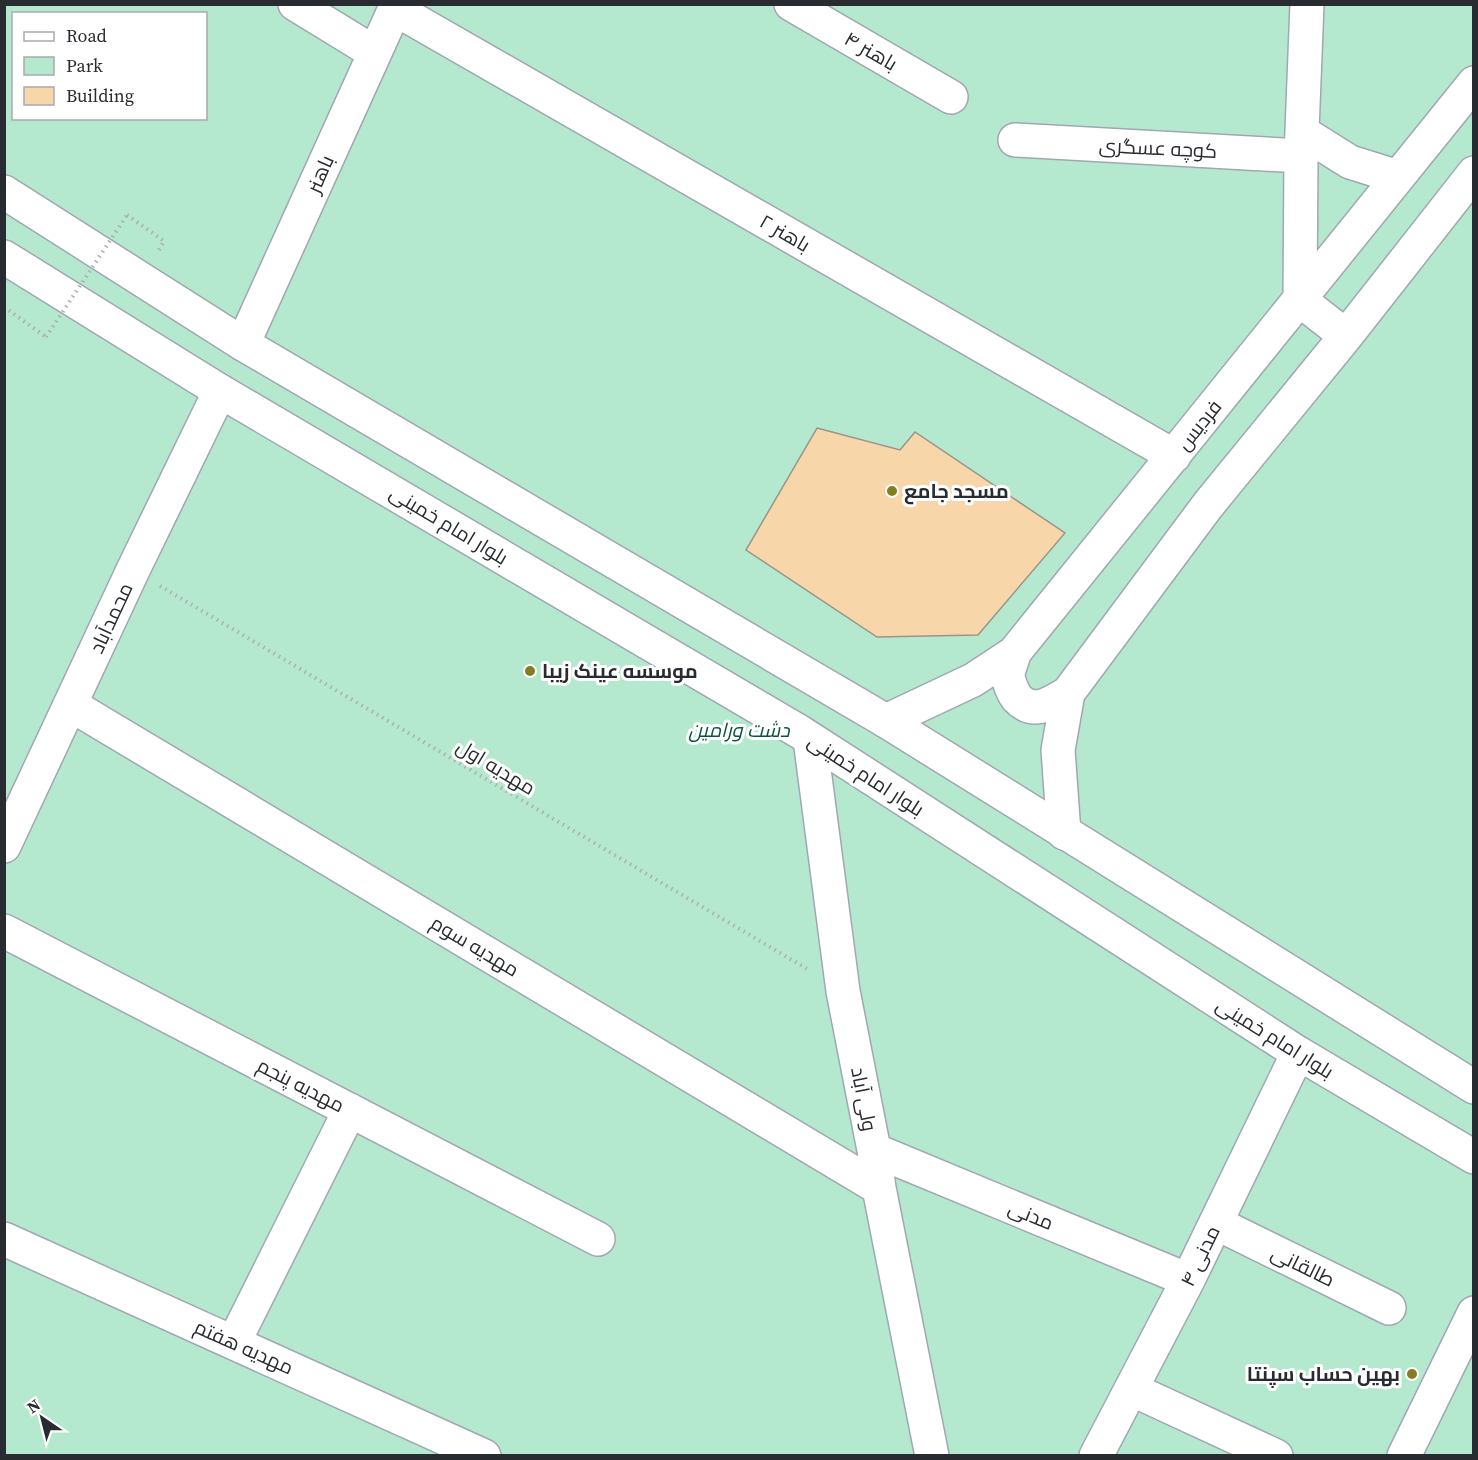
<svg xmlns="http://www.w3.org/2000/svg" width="1478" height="1460" viewBox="0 0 1478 1460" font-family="'Source Serif 4',Cairo,serif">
	<rect width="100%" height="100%" fill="#f8fbff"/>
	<path fill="#b5e9cf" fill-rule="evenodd" d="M 5,5 L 1473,5 L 1473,1455 L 5,1455 ZM 14,14 L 206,14 L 206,118 L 14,118 Z"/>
	<path fill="#f7d7a9" stroke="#9b948b" stroke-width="1.5" d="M 817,428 L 900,450 L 915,432 L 1065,533 L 978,635 L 877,637 L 746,550 Z"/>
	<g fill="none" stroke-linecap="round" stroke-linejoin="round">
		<defs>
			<path id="minor" d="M 295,4 L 375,53
				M 791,4 L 951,97
				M 1307,4 L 1301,156 L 1300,300 L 1346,336
				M 395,9 L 1174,456
				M 1302,132 L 1350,162 L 1398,177
				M 1015,140 L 1301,156
				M 243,344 L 397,4
				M 1014,653 C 1013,660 1008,669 1008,676 C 1009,683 1013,693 1017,698 C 1034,716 1051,703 1068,693
				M 71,705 L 879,1188
				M 886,721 L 973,680 L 1014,653 L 1474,83
				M 810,739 L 843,991 L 874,1150 L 879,1188 L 932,1456
				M 1064,833 L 1058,750 L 1068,693 L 1208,505 L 1346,336 L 1474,173
				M 4,846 L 133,570 L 220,391
				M 4,931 L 598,1239
				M 874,1150 L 1188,1280
				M 1216,1223 L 1389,1308
				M 4,1239 L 484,1456
				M 234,1342 L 350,1110
				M 1131,1389 L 1276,1456
				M 1096,1456 L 1188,1280 L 1298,1053
				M 1404,1456 L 1474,1313"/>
			<path id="major" d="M 4,192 L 243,344 L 886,721 L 1474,1087
				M 4,257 L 220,391 L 800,732 L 1298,1053 L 1474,1157"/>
		</defs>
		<use href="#minor" stroke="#a0a7b1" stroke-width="36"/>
		<use href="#major" stroke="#a0a7b1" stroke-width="36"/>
		<path stroke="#acafb3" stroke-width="4" stroke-dasharray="1.5 4.5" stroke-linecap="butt" d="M 127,215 L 164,241 L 157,253
			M 4,307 L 46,337
			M 160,586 L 809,970"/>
		<use href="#minor" stroke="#fff" stroke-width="33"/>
		<use href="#major" stroke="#fff" stroke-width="33"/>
		<path stroke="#acafb3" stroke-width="4" stroke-dasharray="1.5 4.5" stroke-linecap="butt" d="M 46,337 L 127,215"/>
	</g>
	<g fill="#867c22" stroke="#fff" stroke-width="2">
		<circle cx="892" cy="491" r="6"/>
		<circle cx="530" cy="671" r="6"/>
		<circle cx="1412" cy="1374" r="6"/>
	</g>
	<g text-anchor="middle" stroke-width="6" stroke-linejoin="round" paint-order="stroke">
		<g font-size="20" fill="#282b2f" stroke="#fff">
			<text transform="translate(871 51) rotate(30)" y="7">باهنر ۴</text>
			<text transform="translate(1158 148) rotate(3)" y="7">کوچه عسگری</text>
			<text transform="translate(320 174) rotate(-66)" y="7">باهنر</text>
			<text transform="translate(785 233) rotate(30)" y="7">باهنر ۲</text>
			<text transform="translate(1199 425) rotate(-51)" y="7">فردیس</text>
			<text transform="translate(449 525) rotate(31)" y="7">بلوار امام خمینی</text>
			<text transform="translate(111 618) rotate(-65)" y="7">محمدآباد</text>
			<text transform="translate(496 767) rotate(31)" y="7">مهدیه اول</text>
			<text transform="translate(866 775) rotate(33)" y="7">بلوار امام خمینی</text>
			<text transform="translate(475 946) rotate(31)" y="7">مهدیه سوم</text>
			<text transform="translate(1275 1038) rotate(32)" y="7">بلوار امام خمینی</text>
			<text transform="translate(301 1085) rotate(27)" y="7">مهدیه پنجم</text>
			<text transform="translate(864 1099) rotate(79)" y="7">ولی آباد</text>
			<text transform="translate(1031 1215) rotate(22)" y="7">مدنی</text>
			<text transform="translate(1200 1256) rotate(-64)" y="7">مدنی ۴</text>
			<text transform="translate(1303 1266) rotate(26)" y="7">طالقانی</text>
			<text transform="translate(244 1347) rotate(24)" y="7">مهدیه هفتم</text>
		</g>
		<g font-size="20" font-weight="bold" fill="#282b2f" stroke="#fff" text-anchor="start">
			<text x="904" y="498">مسجد جامع</text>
			<text x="542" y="678">موسسه عینک زیبا</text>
			<text x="1400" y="1381" text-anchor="end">بهین حساب سپنتا</text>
		</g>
		<g font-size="20" font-style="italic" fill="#0b5339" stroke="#fff">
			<text x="739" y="737">دشت ورامین</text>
		</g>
	</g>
	<rect width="1478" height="1460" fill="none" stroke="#282b2f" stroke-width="12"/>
	<rect x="12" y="12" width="195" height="108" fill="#ffffff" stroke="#a9aaac" stroke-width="1.5"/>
	<rect x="24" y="32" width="30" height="9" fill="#ffffff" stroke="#a9aaac" stroke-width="1.5"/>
	<text x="66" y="42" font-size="18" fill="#282b2f">Road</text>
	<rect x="24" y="57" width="30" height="18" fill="#b5e9cf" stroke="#a9aaac" stroke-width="1.5"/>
	<text x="66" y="72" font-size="18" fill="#282b2f">Park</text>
	<rect x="24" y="87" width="30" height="18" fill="#f7d7a9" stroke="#a9aaac" stroke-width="1.5"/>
	<text x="66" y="102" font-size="18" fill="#282b2f">Building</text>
	<g transform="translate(42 1418) rotate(325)" stroke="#ffffff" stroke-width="4.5" paint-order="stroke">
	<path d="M0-4.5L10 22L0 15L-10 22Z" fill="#282b2f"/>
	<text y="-9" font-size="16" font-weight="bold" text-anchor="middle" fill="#282b2f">N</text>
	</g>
</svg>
